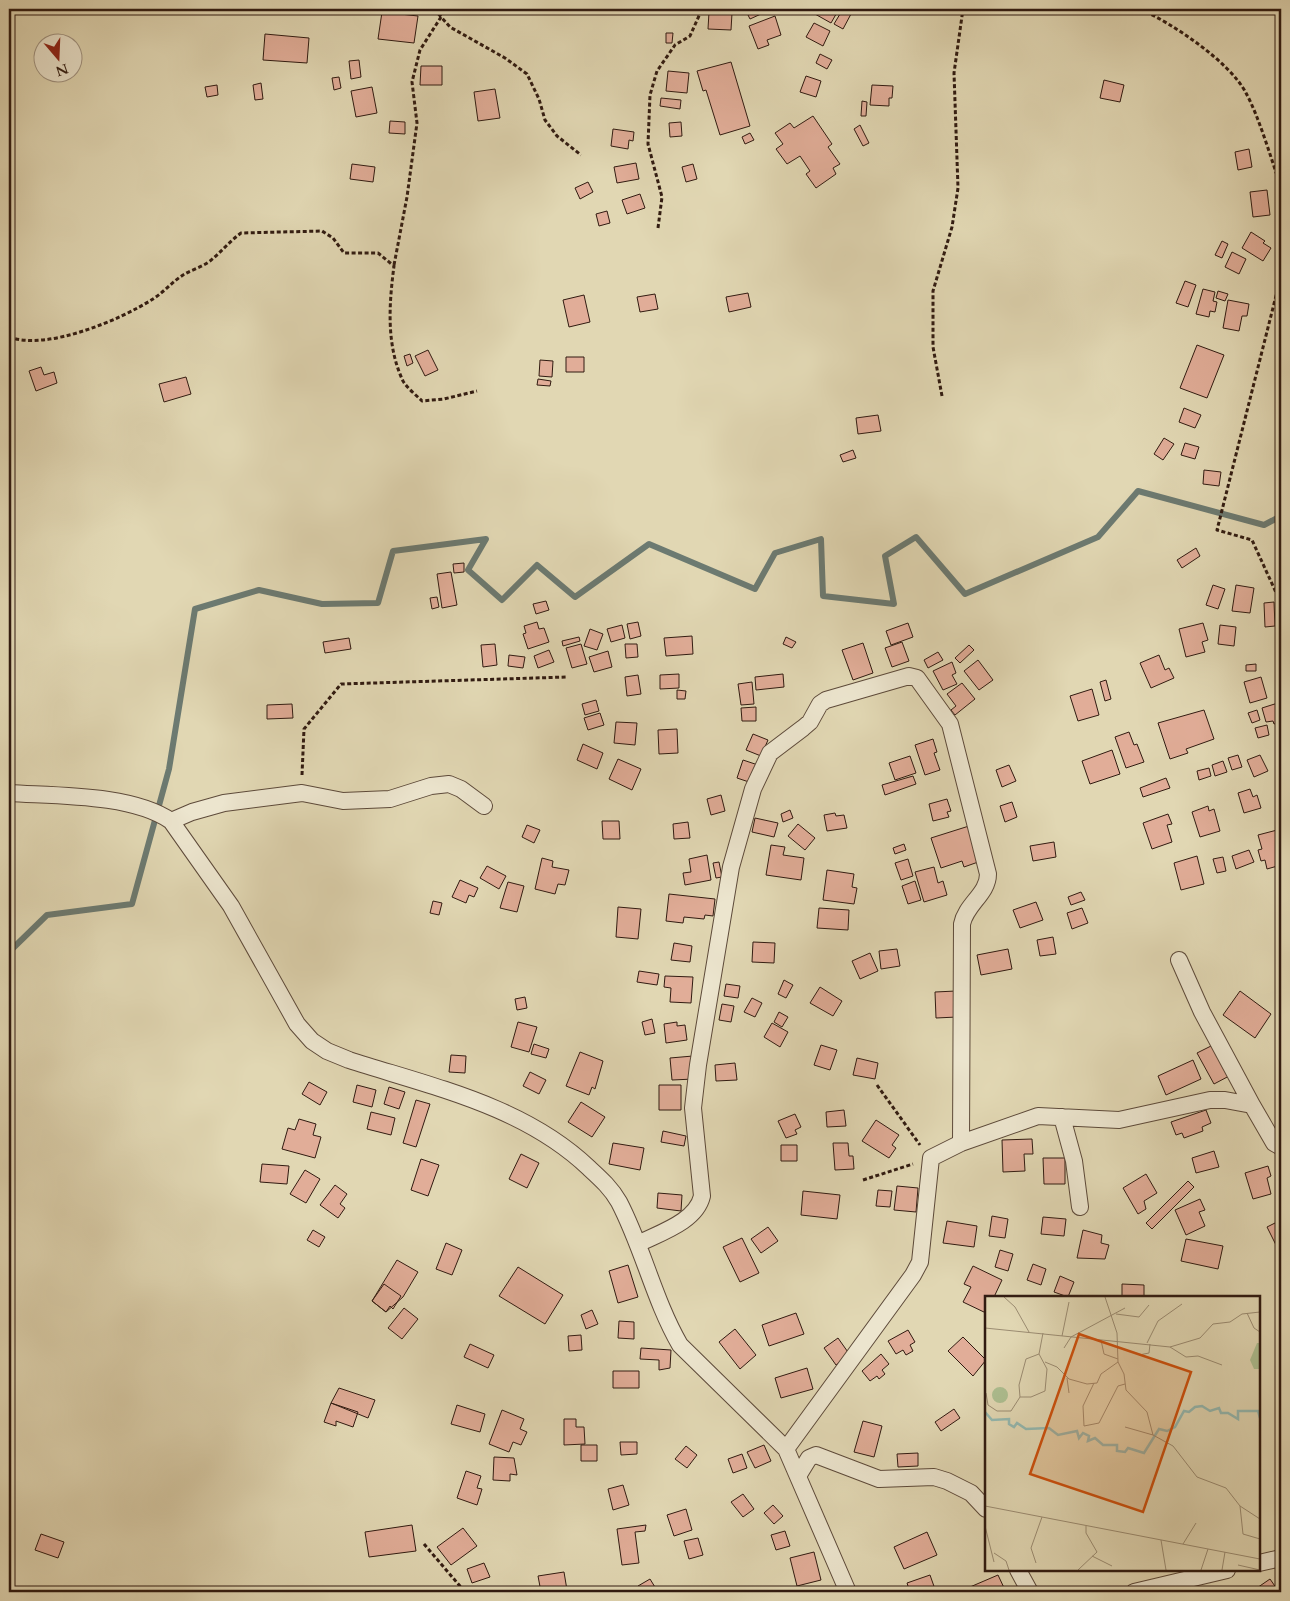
<svg xmlns="http://www.w3.org/2000/svg" width="1290" height="1601" viewBox="0 0 1290 1601" font-family="Cardo,serif">
	<rect width="100%" height="100%" fill="#e1d7b3"/>
	<filter id="stains"><feTurbulence type="fractalNoise" baseFrequency=".004" numOctaves="4"/><feColorMatrix values="0 0 0 0 .2 0 0 0 0 .09 0 0 0 0 .02 0 0 0 .5 -.17"/></filter>
	<radialGradient id="worn" r=".72"><stop offset=".6" stop-color="#630" stop-opacity="0"/><stop offset="1" stop-color="#630" stop-opacity=".3"/></radialGradient>
	<g fill="none" stroke-linecap="round" stroke-linejoin="round">
		<path stroke="#6c7a71" stroke-width="6" d="M 9,952 L 47,915 L 132,904 L 169,769 L 195,609 L 259,590 L 322,604 L 378,603 L 393,551 L 486,539 L 468,570 L 502,600 L 537,565 L 575,597 L 649,544 L 755,589 L 775,553 L 821,539 L 823,596 L 894,604 L 885,556 L 916,537 L 965,594 L 1098,537 L 1138,491 L 1264,525 L 1281,516"/>
	</g>
	<path fill="#e1ad98" stroke="#311b11" d="M 745,9 L 772,9 L 750,19 Z
		M 818,9 L 839,9 L 831,23 L 815,14 Z
		M 843,9 L 851,14 L 843,29 L 834,24 Z
		M 382,12 L 418,16 L 414,43 L 378,39 Z
		M 709,12 L 732,13 L 731,30 L 708,29 Z
		M 775,16 L 781,35 L 767,40 L 769,45 L 758,49 L 749,26 Z
		M 814,23 L 830,31 L 823,46 L 806,37 Z
		M 666,33 L 673,33 L 672,43 L 666,43 Z
		M 265,34 L 309,38 L 307,63 L 263,60 Z
		M 820,54 L 832,60 L 827,69 L 816,63 Z
		M 359,60 L 361,77 L 351,79 L 349,61 Z
		M 731,62 L 750,126 L 720,135 L 706,90 L 703,91 L 697,71 Z
		M 421,66 L 442,66 L 442,85 L 420,85 Z
		M 668,71 L 689,73 L 687,93 L 666,91 Z
		M 806,76 L 821,81 L 816,97 L 800,92 Z
		M 339,77 L 341,88 L 334,90 L 332,78 Z
		M 1104,80 L 1124,85 L 1120,102 L 1100,98 Z
		M 261,83 L 263,99 L 255,100 L 253,85 Z
		M 217,85 L 218,95 L 207,97 L 205,87 Z
		M 872,85 L 893,86 L 892,98 L 889,98 L 889,106 L 870,105 Z
		M 372,87 L 377,113 L 356,117 L 351,91 Z
		M 495,89 L 500,118 L 478,121 L 474,92 Z
		M 661,98 L 681,100 L 680,109 L 660,106 Z
		M 862,101 L 867,102 L 866,116 L 861,116 Z
		M 813,116 L 832,144 L 828,147 L 840,164 L 833,168 L 836,174 L 816,188 L 806,174 L 810,171 L 800,156 L 787,164 L 776,149 L 783,144 L 775,133 L 790,123 L 794,128 Z
		M 390,121 L 405,122 L 405,134 L 389,133 Z
		M 681,122 L 682,136 L 670,137 L 669,123 Z
		M 860,125 L 869,143 L 863,146 L 854,129 Z
		M 613,129 L 634,132 L 633,141 L 629,140 L 628,149 L 611,146 Z
		M 750,133 L 754,140 L 745,144 L 742,137 Z
		M 1249,149 L 1252,167 L 1238,170 L 1235,152 Z
		M 636,163 L 639,179 L 617,183 L 614,167 Z
		M 352,164 L 375,167 L 373,182 L 350,179 Z
		M 693,164 L 697,179 L 686,182 L 682,167 Z
		M 588,182 L 593,192 L 580,199 L 575,188 Z
		M 1267,190 L 1270,215 L 1253,217 L 1250,192 Z
		M 640,194 L 645,208 L 627,214 L 622,200 Z
		M 607,211 L 610,223 L 599,226 L 596,214 Z
		M 1251,232 L 1265,241 L 1263,243 L 1271,248 L 1263,261 L 1242,248 Z
		M 1222,241 L 1228,244 L 1222,258 L 1215,255 Z
		M 1232,252 L 1246,259 L 1239,274 L 1225,267 Z
		M 1185,281 L 1196,285 L 1188,307 L 1176,303 Z
		M 1203,289 L 1215,292 L 1213,301 L 1217,302 L 1215,312 L 1210,311 L 1209,317 L 1196,314 Z
		M 1218,291 L 1228,294 L 1225,301 L 1216,298 Z
		M 748,293 L 751,307 L 729,312 L 726,297 Z
		M 655,294 L 658,309 L 640,312 L 637,297 Z
		M 584,295 L 590,322 L 569,327 L 563,300 Z
		M 1228,300 L 1249,304 L 1247,316 L 1242,316 L 1239,331 L 1223,328 Z
		M 1197,345 L 1224,355 L 1207,398 L 1180,388 Z
		M 428,350 L 438,370 L 425,376 L 415,356 Z
		M 410,354 L 413,363 L 407,366 L 404,356 Z
		M 566,357 L 584,357 L 584,372 L 566,372 Z
		M 540,360 L 553,361 L 552,377 L 539,376 Z
		M 41,367 L 44,375 L 54,372 L 57,383 L 36,391 L 29,371 Z
		M 186,377 L 191,394 L 164,402 L 159,384 Z
		M 538,379 L 551,381 L 550,386 L 537,385 Z
		M 1184,408 L 1201,415 L 1195,428 L 1179,422 Z
		M 878,415 L 881,431 L 858,434 L 856,418 Z
		M 1164,438 L 1174,444 L 1163,460 L 1154,454 Z
		M 1185,443 L 1199,447 L 1195,459 L 1181,455 Z
		M 853,450 L 856,458 L 843,462 L 840,455 Z
		M 1204,470 L 1221,472 L 1219,486 L 1203,484 Z
		M 1196,548 L 1200,556 L 1182,568 L 1177,560 Z
		M 464,563 L 464,572 L 454,573 L 453,564 Z
		M 451,572 L 457,605 L 442,608 L 437,574 Z
		M 1213,585 L 1225,589 L 1218,609 L 1206,605 Z
		M 1236,585 L 1254,588 L 1250,613 L 1232,611 Z
		M 437,597 L 439,607 L 432,609 L 430,598 Z
		M 546,601 L 549,610 L 536,614 L 533,604 Z
		M 1274,602 L 1275,626 L 1265,627 L 1264,603 Z
		M 537,622 L 539,629 L 544,628 L 549,642 L 528,649 L 523,634 L 526,633 L 524,626 Z
		M 638,622 L 641,636 L 630,639 L 627,624 Z
		M 908,623 L 913,637 L 891,645 L 886,631 Z
		M 1203,623 L 1208,640 L 1202,642 L 1205,652 L 1186,657 L 1179,629 Z
		M 622,625 L 625,638 L 611,642 L 607,629 Z
		M 1220,625 L 1236,627 L 1234,646 L 1218,644 Z
		M 590,629 L 603,634 L 597,650 L 584,646 Z
		M 692,636 L 693,654 L 666,656 L 664,638 Z
		M 579,637 L 580,641 L 563,646 L 562,641 Z
		M 786,637 L 796,642 L 792,648 L 783,644 Z
		M 349,638 L 351,649 L 325,653 L 323,642 Z
		M 902,642 L 909,661 L 892,667 L 885,648 Z
		M 863,643 L 873,673 L 853,680 L 842,650 Z
		M 495,644 L 497,665 L 483,667 L 481,645 Z
		M 581,644 L 587,664 L 572,668 L 566,648 Z
		M 625,644 L 637,644 L 638,657 L 626,658 Z
		M 969,645 L 974,650 L 960,663 L 955,658 Z
		M 549,650 L 554,662 L 538,668 L 534,656 Z
		M 608,651 L 612,667 L 594,672 L 589,657 Z
		M 938,652 L 943,660 L 928,668 L 924,660 Z
		M 509,655 L 525,657 L 523,668 L 508,666 Z
		M 1159,655 L 1165,670 L 1169,668 L 1174,678 L 1151,688 L 1140,663 Z
		M 978,660 L 993,680 L 979,690 L 964,671 Z
		M 952,662 L 956,673 L 952,675 L 957,684 L 943,690 L 933,671 Z
		M 1256,664 L 1256,671 L 1246,671 L 1246,665 Z
		M 679,674 L 679,688 L 660,689 L 660,675 Z
		M 783,674 L 784,687 L 756,690 L 755,677 Z
		M 638,675 L 641,694 L 627,696 L 625,677 Z
		M 1261,677 L 1267,698 L 1250,703 L 1244,682 Z
		M 1106,680 L 1111,699 L 1105,701 L 1100,682 Z
		M 752,682 L 754,704 L 741,705 L 738,684 Z
		M 962,683 L 975,699 L 955,715 L 951,710 L 956,706 L 947,694 Z
		M 1092,689 L 1099,715 L 1078,721 L 1070,696 Z
		M 677,690 L 686,691 L 685,699 L 677,699 Z
		M 596,700 L 599,711 L 585,715 L 582,704 Z
		M 1281,702 L 1281,722 L 1274,724 L 1273,721 L 1266,722 L 1262,708 Z
		M 292,704 L 293,718 L 267,719 L 267,705 Z
		M 756,707 L 756,721 L 742,721 L 741,708 Z
		M 1204,710 L 1214,739 L 1186,749 L 1188,753 L 1170,759 L 1158,723 Z
		M 1257,710 L 1260,720 L 1252,723 L 1248,713 Z
		M 600,713 L 604,725 L 588,730 L 584,718 Z
		M 616,722 L 637,723 L 635,745 L 614,743 Z
		M 1267,725 L 1269,735 L 1258,738 L 1255,728 Z
		M 677,729 L 678,753 L 659,754 L 658,730 Z
		M 1129,732 L 1134,745 L 1137,744 L 1144,762 L 1126,768 L 1115,737 Z
		M 753,734 L 768,740 L 761,756 L 746,750 Z
		M 933,739 L 937,752 L 934,753 L 940,770 L 925,775 L 915,745 Z
		M 583,744 L 603,753 L 597,769 L 577,760 Z
		M 1112,750 L 1120,774 L 1090,784 L 1082,761 Z
		M 1238,755 L 1242,767 L 1232,770 L 1228,758 Z
		M 1260,755 L 1268,771 L 1254,777 L 1247,760 Z
		M 910,756 L 916,773 L 895,780 L 889,763 Z
		M 618,759 L 641,769 L 632,790 L 609,779 Z
		M 743,760 L 758,765 L 752,783 L 737,778 Z
		M 1223,761 L 1227,772 L 1215,776 L 1212,765 Z
		M 1009,765 L 1016,781 L 1002,787 L 996,770 Z
		M 1209,768 L 1211,776 L 1199,780 L 1197,771 Z
		M 913,776 L 916,784 L 885,795 L 882,785 Z
		M 1166,778 L 1170,788 L 1143,797 L 1140,788 Z
		M 1250,789 L 1253,797 L 1257,795 L 1261,808 L 1244,813 L 1238,793 Z
		M 721,795 L 725,811 L 711,815 L 707,799 Z
		M 947,799 L 951,811 L 947,812 L 949,817 L 933,821 L 929,804 Z
		M 1012,802 L 1017,817 L 1005,822 L 1000,806 Z
		M 1208,806 L 1209,811 L 1214,809 L 1220,831 L 1200,837 L 1192,812 Z
		M 790,810 L 793,818 L 783,822 L 781,814 Z
		M 835,813 L 836,816 L 844,815 L 847,828 L 827,831 L 824,815 Z
		M 1168,814 L 1172,824 L 1167,825 L 1172,842 L 1152,849 L 1143,823 Z
		M 755,818 L 778,823 L 774,837 L 752,832 Z
		M 602,821 L 619,821 L 620,839 L 603,839 Z
		M 688,822 L 690,838 L 674,839 L 673,824 Z
		M 798,824 L 815,838 L 805,850 L 788,836 Z
		M 527,825 L 540,830 L 534,843 L 522,837 Z
		M 969,826 L 981,861 L 964,867 L 962,861 L 941,868 L 931,838 Z
		M 1281,829 L 1281,865 L 1267,869 L 1265,860 L 1261,861 L 1258,850 L 1262,849 L 1258,835 Z
		M 1054,842 L 1056,857 L 1033,861 L 1030,846 Z
		M 904,844 L 906,850 L 895,854 L 893,848 Z
		M 771,845 L 785,847 L 783,855 L 804,858 L 801,880 L 766,875 Z
		M 1249,850 L 1254,862 L 1236,869 L 1232,856 Z
		M 707,855 L 711,880 L 685,885 L 683,873 L 691,872 L 689,859 Z
		M 1197,856 L 1204,884 L 1181,890 L 1174,863 Z
		M 1223,857 L 1226,871 L 1217,873 L 1213,859 Z
		M 542,858 L 553,861 L 552,867 L 569,870 L 565,885 L 558,884 L 555,894 L 535,889 Z
		M 908,859 L 913,876 L 901,880 L 895,863 Z
		M 719,862 L 722,877 L 716,878 L 713,863 Z
		M 487,866 L 506,876 L 499,889 L 480,878 Z
		M 934,867 L 938,883 L 943,881 L 947,895 L 924,902 L 915,872 Z
		M 827,870 L 854,874 L 852,887 L 857,888 L 854,904 L 823,900 Z
		M 460,880 L 478,888 L 474,897 L 469,895 L 466,903 L 452,897 Z
		M 915,881 L 921,900 L 908,904 L 902,886 Z
		M 508,882 L 524,886 L 517,912 L 500,908 Z
		M 1081,892 L 1085,900 L 1071,905 L 1068,897 Z
		M 669,894 L 715,899 L 713,916 L 705,915 L 704,919 L 684,917 L 683,923 L 666,921 Z
		M 433,901 L 442,903 L 439,915 L 430,913 Z
		M 1036,902 L 1043,920 L 1020,928 L 1013,910 Z
		M 618,907 L 641,909 L 638,939 L 616,937 Z
		M 819,908 L 849,910 L 848,930 L 817,928 Z
		M 1082,908 L 1088,923 L 1072,929 L 1067,913 Z
		M 1053,937 L 1056,954 L 1040,956 L 1037,940 Z
		M 753,942 L 775,943 L 774,963 L 752,962 Z
		M 674,943 L 692,946 L 690,962 L 671,960 Z
		M 897,949 L 900,966 L 881,969 L 879,951 Z
		M 1008,949 L 1012,969 L 981,975 L 977,955 Z
		M 870,953 L 878,971 L 860,979 L 852,961 Z
		M 639,971 L 659,974 L 657,985 L 637,982 Z
		M 665,976 L 693,977 L 691,1003 L 670,1002 L 671,988 L 664,987 Z
		M 784,980 L 793,985 L 786,998 L 778,994 Z
		M 726,984 L 740,986 L 738,998 L 724,996 Z
		M 820,987 L 842,1001 L 833,1016 L 810,1003 Z
		M 956,991 L 957,1017 L 936,1018 L 935,992 Z
		M 1240,991 L 1271,1014 L 1255,1038 L 1223,1015 Z
		M 525,997 L 527,1008 L 517,1010 L 515,999 Z
		M 752,998 L 762,1003 L 755,1017 L 744,1012 Z
		M 722,1004 L 734,1006 L 731,1022 L 719,1020 Z
		M 779,1012 L 788,1017 L 782,1027 L 774,1022 Z
		M 652,1019 L 655,1033 L 645,1035 L 642,1022 Z
		M 518,1022 L 537,1027 L 529,1052 L 511,1047 Z
		M 677,1022 L 677,1026 L 685,1025 L 687,1040 L 666,1043 L 664,1024 Z
		M 772,1023 L 788,1032 L 780,1047 L 764,1037 Z
		M 534,1044 L 549,1049 L 546,1058 L 531,1054 Z
		M 1215,1044 L 1231,1075 L 1214,1084 L 1197,1053 Z
		M 821,1045 L 837,1050 L 830,1070 L 814,1065 Z
		M 580,1052 L 603,1061 L 595,1089 L 592,1087 L 589,1095 L 566,1086 Z
		M 451,1055 L 466,1056 L 465,1073 L 449,1072 Z
		M 693,1056 L 694,1079 L 672,1080 L 670,1058 Z
		M 857,1058 L 878,1063 L 875,1079 L 853,1075 Z
		M 1193,1060 L 1201,1079 L 1166,1095 L 1158,1076 Z
		M 735,1063 L 737,1080 L 716,1081 L 715,1065 Z
		M 530,1072 L 546,1080 L 539,1094 L 523,1086 Z
		M 309,1082 L 327,1092 L 320,1105 L 302,1094 Z
		M 357,1085 L 376,1090 L 372,1107 L 353,1102 Z
		M 659,1085 L 681,1085 L 681,1110 L 659,1110 Z
		M 389,1087 L 405,1092 L 399,1109 L 384,1104 Z
		M 416,1100 L 430,1104 L 416,1147 L 403,1143 Z
		M 581,1102 L 605,1117 L 592,1137 L 568,1122 Z
		M 844,1110 L 846,1126 L 827,1127 L 826,1112 Z
		M 1206,1110 L 1211,1123 L 1202,1127 L 1203,1131 L 1184,1138 L 1182,1133 L 1176,1135 L 1171,1122 Z
		M 371,1112 L 395,1118 L 391,1135 L 367,1129 Z
		M 795,1114 L 801,1127 L 795,1130 L 797,1134 L 786,1138 L 778,1121 Z
		M 299,1119 L 316,1124 L 313,1135 L 321,1137 L 315,1158 L 282,1149 L 288,1128 L 295,1130 Z
		M 876,1120 L 899,1135 L 892,1145 L 896,1148 L 889,1158 L 862,1141 Z
		M 663,1131 L 686,1136 L 684,1146 L 661,1142 Z
		M 1032,1139 L 1033,1154 L 1024,1154 L 1025,1171 L 1003,1172 L 1002,1140 Z
		M 613,1143 L 644,1148 L 640,1170 L 609,1164 Z
		M 833,1143 L 848,1143 L 849,1156 L 853,1156 L 854,1169 L 835,1170 Z
		M 781,1145 L 797,1145 L 797,1161 L 781,1161 Z
		M 1214,1151 L 1219,1167 L 1196,1173 L 1192,1158 Z
		M 521,1154 L 539,1163 L 527,1188 L 509,1179 Z
		M 1043,1158 L 1065,1158 L 1065,1184 L 1044,1184 Z
		M 421,1159 L 439,1165 L 428,1196 L 411,1190 Z
		M 262,1164 L 289,1166 L 287,1184 L 260,1182 Z
		M 1268,1166 L 1271,1176 L 1267,1178 L 1271,1194 L 1253,1199 L 1245,1173 Z
		M 305,1170 L 320,1179 L 306,1203 L 290,1194 Z
		M 1146,1174 L 1157,1193 L 1144,1201 L 1146,1209 L 1138,1214 L 1123,1188 Z
		M 1188,1181 L 1194,1187 L 1152,1229 L 1146,1223 Z
		M 335,1185 L 347,1194 L 340,1204 L 345,1208 L 338,1218 L 320,1205 Z
		M 897,1186 L 918,1188 L 916,1212 L 894,1210 Z
		M 878,1190 L 892,1191 L 890,1207 L 876,1206 Z
		M 803,1191 L 840,1195 L 837,1219 L 801,1215 Z
		M 658,1193 L 682,1195 L 681,1211 L 657,1208 Z
		M 1200,1199 L 1205,1210 L 1199,1212 L 1205,1226 L 1186,1235 L 1175,1210 Z
		M 992,1216 L 1008,1219 L 1005,1238 L 989,1236 Z
		M 1043,1217 L 1066,1219 L 1064,1236 L 1041,1234 Z
		M 1281,1220 L 1281,1245 L 1277,1247 L 1267,1227 Z
		M 947,1221 L 977,1226 L 974,1247 L 943,1243 Z
		M 768,1227 L 778,1241 L 761,1253 L 751,1239 Z
		M 313,1230 L 325,1237 L 319,1247 L 307,1240 Z
		M 1083,1230 L 1102,1235 L 1101,1243 L 1109,1245 L 1105,1259 L 1077,1258 Z
		M 742,1238 L 759,1273 L 740,1282 L 723,1247 Z
		M 1186,1239 L 1223,1246 L 1218,1269 L 1181,1261 Z
		M 446,1243 L 462,1250 L 452,1275 L 436,1269 Z
		M 1000,1250 L 1013,1254 L 1008,1271 L 995,1267 Z
		M 397,1260 L 418,1272 L 403,1297 L 386,1312 L 372,1301 Z
		M 1033,1264 L 1046,1269 L 1041,1285 L 1027,1280 Z
		M 628,1265 L 638,1297 L 618,1303 L 609,1271 Z
		M 973,1266 L 1002,1280 L 994,1297 L 986,1297 L 986,1313 L 963,1302 L 971,1287 L 964,1284 Z
		M 518,1267 L 563,1295 L 545,1324 L 499,1296 Z
		M 1060,1276 L 1074,1282 L 1068,1297 L 1054,1292 Z
		M 384,1284 L 401,1296 L 393,1309 L 390,1306 L 386,1312 L 372,1301 Z
		M 1122,1284 L 1144,1285 L 1144,1297 L 1122,1297 Z
		M 404,1308 L 418,1319 L 402,1339 L 388,1328 Z
		M 592,1310 L 598,1324 L 586,1329 L 581,1315 Z
		M 796,1313 L 804,1334 L 769,1346 L 762,1325 Z
		M 619,1321 L 634,1322 L 634,1339 L 618,1338 Z
		M 735,1329 L 756,1355 L 740,1369 L 719,1342 Z
		M 908,1330 L 915,1342 L 910,1345 L 913,1351 L 906,1355 L 903,1350 L 896,1354 L 888,1341 Z
		M 581,1335 L 582,1350 L 569,1351 L 568,1336 Z
		M 963,1337 L 986,1360 L 973,1376 L 948,1351 Z
		M 838,1338 L 850,1355 L 836,1365 L 824,1348 Z
		M 470,1344 L 494,1355 L 488,1368 L 464,1357 Z
		M 641,1348 L 671,1350 L 670,1368 L 659,1370 L 659,1360 L 640,1359 Z
		M 881,1354 L 889,1364 L 882,1370 L 885,1374 L 879,1379 L 877,1376 L 870,1381 L 862,1371 Z
		M 807,1368 L 813,1389 L 781,1398 L 775,1378 Z
		M 613,1371 L 639,1371 L 639,1388 L 613,1388 Z
		M 339,1388 L 375,1400 L 368,1418 L 331,1403 Z
		M 331,1403 L 358,1412 L 353,1427 L 336,1421 L 336,1426 L 324,1422 Z
		M 457,1405 L 485,1414 L 480,1432 L 451,1424 Z
		M 954,1409 L 960,1418 L 941,1431 L 935,1422 Z
		M 502,1410 L 524,1419 L 520,1429 L 527,1432 L 521,1445 L 513,1442 L 509,1452 L 489,1444 Z
		M 564,1419 L 576,1419 L 576,1427 L 584,1427 L 585,1444 L 564,1445 Z
		M 863,1421 L 882,1426 L 874,1457 L 854,1452 Z
		M 620,1442 L 637,1442 L 637,1454 L 621,1455 Z
		M 581,1445 L 597,1445 L 597,1461 L 581,1461 Z
		M 764,1445 L 771,1461 L 755,1468 L 747,1452 Z
		M 686,1446 L 697,1455 L 687,1468 L 675,1459 Z
		M 918,1453 L 918,1466 L 898,1467 L 897,1454 Z
		M 742,1454 L 747,1468 L 733,1473 L 728,1459 Z
		M 494,1457 L 514,1458 L 517,1475 L 510,1474 L 510,1481 L 493,1480 Z
		M 466,1471 L 481,1476 L 477,1488 L 482,1489 L 477,1505 L 457,1498 Z
		M 623,1485 L 629,1505 L 613,1510 L 608,1489 Z
		M 743,1494 L 754,1509 L 743,1517 L 731,1502 Z
		M 773,1505 L 783,1516 L 774,1524 L 764,1513 Z
		M 686,1509 L 692,1530 L 674,1536 L 667,1515 Z
		M 412,1525 L 416,1551 L 369,1557 L 365,1532 Z
		M 646,1525 L 645,1531 L 635,1532 L 639,1563 L 622,1565 L 617,1529 Z
		M 463,1528 L 477,1546 L 451,1565 L 437,1547 Z
		M 785,1531 L 790,1546 L 776,1550 L 771,1535 Z
		M 927,1532 L 937,1555 L 904,1569 L 894,1547 Z
		M 41,1534 L 64,1542 L 58,1558 L 35,1550 Z
		M 698,1538 L 703,1555 L 689,1559 L 684,1541 Z
		M 814,1552 L 821,1580 L 797,1586 L 790,1558 Z
		M 484,1563 L 490,1577 L 472,1583 L 467,1569 Z
		M 564,1572 L 567,1590 L 541,1592 L 538,1576 Z
		M 930,1575 L 936,1592 L 910,1592 L 907,1583 Z
		M 998,1575 L 1006,1592 L 964,1592 L 963,1590 Z
		M 650,1579 L 658,1592 L 642,1592 L 638,1586 Z
		M 1270,1579 L 1279,1592 L 1251,1592 Z"/>
	<g fill="none" stroke-linecap="round" stroke-linejoin="round">
		<defs>
			<path id="street" d="M 9,793 C 56,796 132,794 171,821 L 231,906 L 297,1024 L 312,1041 L 327,1051 L 349,1060 C 433,1087 524,1106 589,1168 C 601,1179 611,1188 619,1202 C 643,1248 654,1300 680,1345 L 786,1449 L 848,1592
				M 171,821 L 192,812 L 224,803 L 302,793 L 343,801 L 390,799 L 431,786 L 449,784 L 461,789 L 484,806
				M 1179,960 L 1202,1012 L 1252,1105
				M 1062,1117 L 1074,1161 L 1080,1207
				M 638,1244 C 659,1233 696,1222 702,1196 L 693,1108 L 698,1065 L 731,867 L 753,789 L 770,753 L 803,728 L 810,722 L 820,704 L 826,700 L 909,676 L 917,678 L 950,724 L 988,874 C 988,894 966,904 962,924 L 961,1143
				M 786,1449 L 913,1275 L 920,1262 L 931,1158 L 961,1143 L 1038,1116 L 1119,1120 L 1210,1100 L 1225,1100 L 1252,1105 L 1274,1143 L 1281,1147
				M 798,1476 L 809,1458 L 816,1455 L 879,1479 L 934,1477 L 947,1481 L 971,1493 L 986,1509
				M 1259,1563 L 1281,1558
				M 1018,1570 L 1030,1592
				M 1134,1592 L 1227,1570"/>
		</defs>
		<use href="#street" stroke="#5d4a3a" stroke-width="18"/>
		<path stroke="#311b11" stroke-width="3" stroke-dasharray="4 2.5" stroke-linecap="butt" d="M 434,9 L 450,27 L 505,58 L 527,74 L 539,99 L 545,120 L 557,136 L 581,155
			M 1140,9 C 1172,23 1230,62 1246,93 C 1260,119 1271,159 1281,187
			M 658,228 L 662,197 L 648,144 L 650,95 L 657,71 L 675,45 L 690,36 L 702,9
			M 394,265 L 407,197 L 417,123 L 412,82 L 420,50 L 441,17
			M 1281,276 L 1217,530 L 1252,540 L 1279,599 L 1281,619
			M 9,337 C 47,351 120,320 153,299 C 164,292 172,282 183,275 C 191,270 202,267 210,261 C 221,252 230,241 241,233 L 322,231 L 333,238 L 344,253 L 378,253 L 394,266 C 389,304 386,345 403,381 C 407,388 416,395 422,401 L 444,399 L 477,391
			M 942,396 L 933,347 L 933,291 L 952,227 L 958,188 L 954,73 L 963,9
			M 302,775 L 304,729 L 341,684 L 567,677
			M 877,1085 L 920,1145
			M 863,1180 L 913,1164
			M 424,1544 L 465,1592"/>
		<use href="#street" stroke="#ece5ce" stroke-width="16"/>
	</g>
	<g transform="translate(985 1296)">
		<rect width="275" height="275" fill="#e1d7b3"/>
		<path d="M 272,47 L 275,47 L 275,73 L 269,73 L 265,64 ZM7 99a8 8 0 1 1 16 0a8 8 0 1 1-16 0Z" fill="#adbf91"/>
		<path fill="none" stroke="#94b9b1" stroke-width="2.5" d="M 0,116 L 7,124 L 24,123 L 24,128 L 29,131 L 32,127 L 41,133 L 64,132 L 73,139 L 92,135 L 94,142 L 98,137 L 104,140 L 103,145 L 110,142 L 118,149 L 132,149 L 132,155 L 140,156 L 143,152 L 159,157 L 174,133 L 182,135 L 190,131 L 199,115 L 204,116 L 210,111 L 217,110 L 225,115 L 234,112 L 236,117 L 243,117 L 253,123 L 253,115 L 273,115 L 275,122"/>
		<path fill="none" stroke="#9b8c72" stroke-width="1" d="M 19,1 L 30,11 L 44,36M 120,1 L 132,37 L 133,66 L 139,78 L 141,94 L 162,116 L 168,139 L 188,150 L 212,181 L 241,192 L 255,210 L 275,223M 262,17 L 269,32 L 275,36M 131,18 L 154,21 L 164,9M 0,32 L 185,51 L 215,42 L 228,28 L 245,26 L 257,18 L 275,16M 77,40 L 84,6M 116,44 L 119,58 L 133,63M 162,47 L 173,25 L 197,8M 185,51 L 201,61 L 213,60 L 237,69M 79,52 L 86,41 L 140,12M 154,59 L 164,57 L 165,48M 60,66 L 72,71 L 84,83 L 102,88 L 112,87 L 116,78 L 133,66M 82,82 L 84,97M 109,87 L 98,110 L 99,130 L 114,127 L 133,90 L 140,88M 1,97 L 3,109 L 12,115 L 26,115 L 35,101 L 34,89 L 41,63 L 54,58M 35,101 L 46,101 L 60,95 L 62,73 L 54,58 L 58,37M 140,131 L 168,139M 0,210 L 275,263M 255,210 L 258,238 L 275,243M 0,230 L 9,266M 176,244 L 181,274M 198,248 L 211,227M 9,257 L 21,265 L 24,274M 107,260 L 127,270M 51,267 L 46,252 L 57,221M 253,269 L 275,274M 93,274 L 112,256 L 101,237 L 101,230M 216,274 L 223,253M 237,274 L 240,256"/>
		<path fill="#cd500d" fill-opacity="0.15" stroke="#cd500d" stroke-width="2.5" d="M 94,38 L 206,76 L 158,216 L 45,178 Z"/>
		<rect width="275" height="275" fill="none" stroke="#311b11" stroke-width="2.5"/>
	</g>
	<rect width="1290" height="1601" fill="none" stroke="#e1d7b3" stroke-width="30"/>
	<rect x="10" y="10" width="1270" height="1581" fill="none" stroke="#311b11" stroke-width="2.5"/>
	<rect x="15" y="15" width="1260" height="1571" fill="none" stroke="#311b11"/>
	<g transform="translate(58 58) rotate(161)"><circle r="24" fill="#ece5ce" stroke="#a19482"/>
	<path d="M0-4L9 19L0 12L-9 19Z" fill="#8f2418"/>
	<text y="-8" font-size="14" font-weight="bold" text-anchor="middle" fill="#311b11">N</text>
	</g>
	<rect width="100%" height="100%" filter="url(#stains)"/>
	<rect width="100%" height="100%" fill="url(#worn)"/>
</svg>
